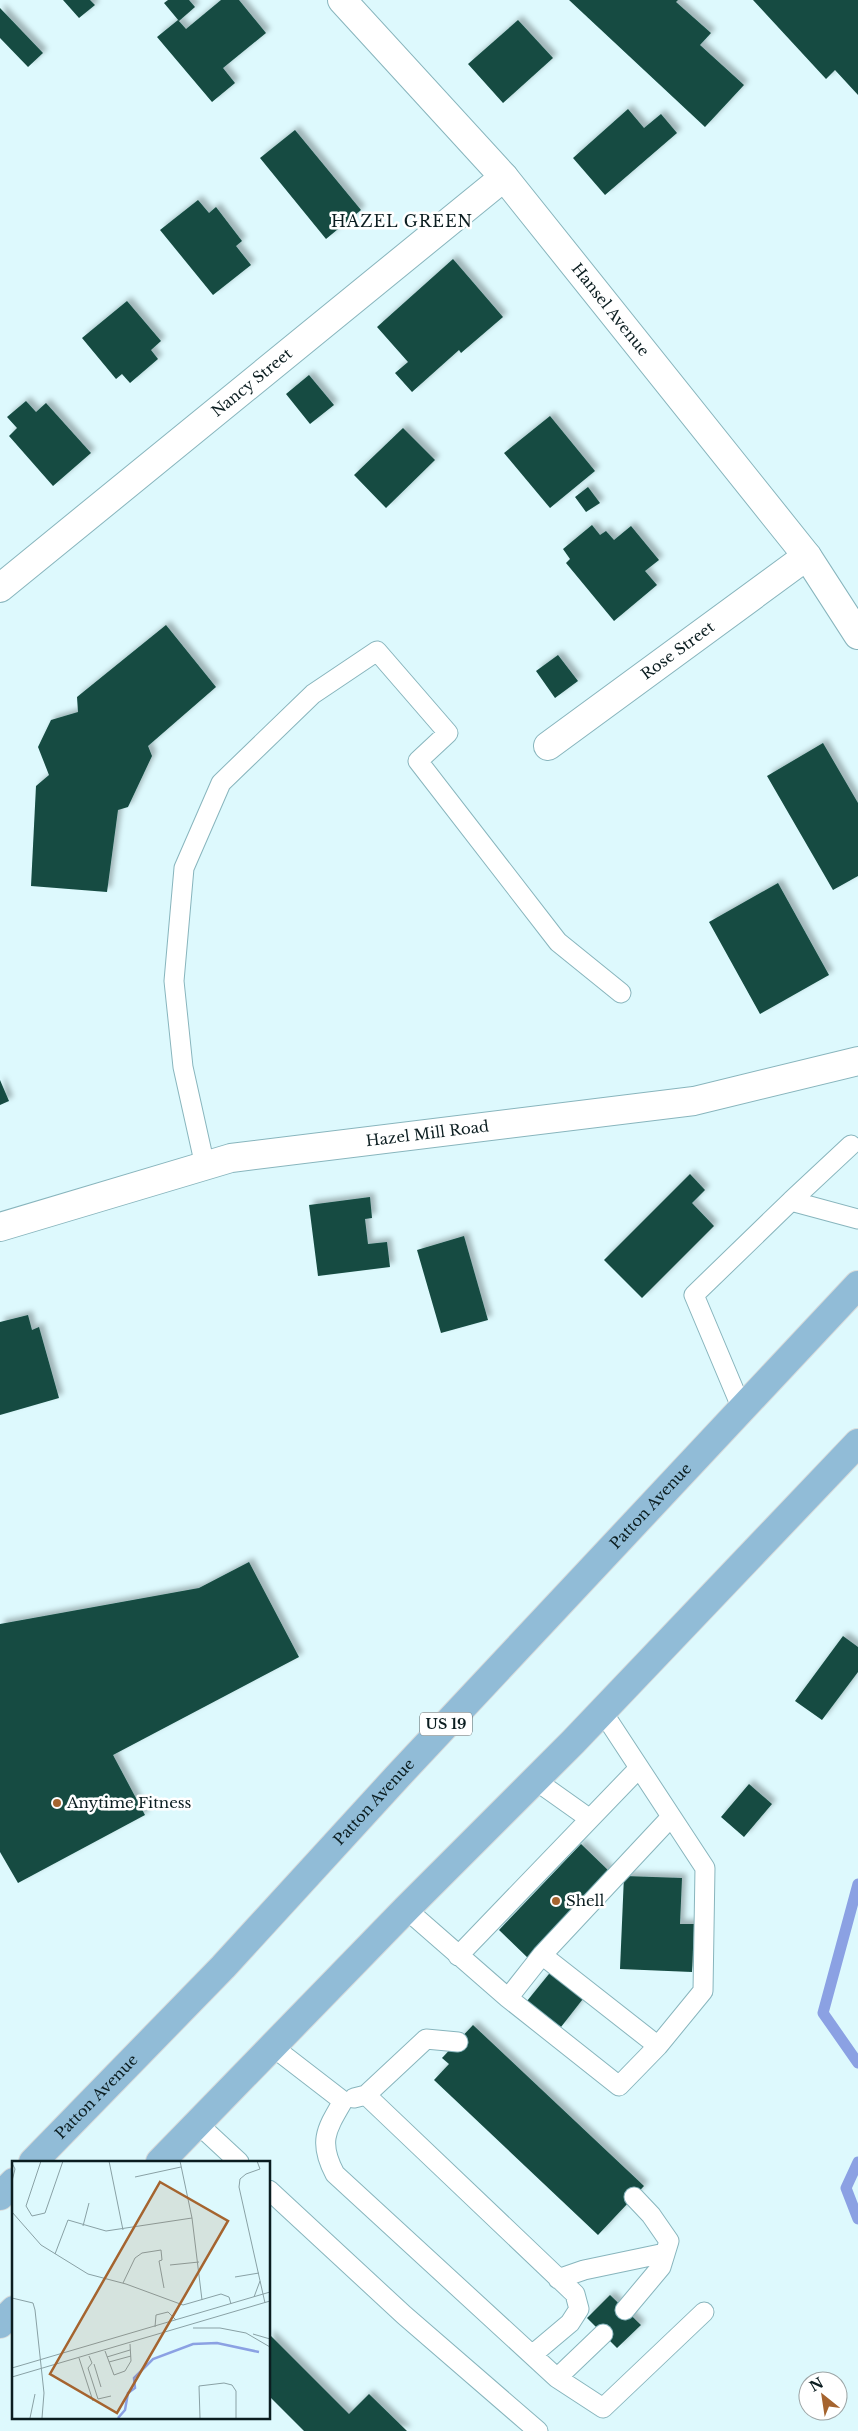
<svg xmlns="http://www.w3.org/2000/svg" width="858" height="2431" viewBox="0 0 858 2431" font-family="'Libre Baskerville',serif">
	<defs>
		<filter id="shadow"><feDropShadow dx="4.5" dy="-4.5" stdDeviation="2.5" flood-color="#0004"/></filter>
	</defs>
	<rect width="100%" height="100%" fill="#ddf9fd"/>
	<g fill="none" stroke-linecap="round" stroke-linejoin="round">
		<path stroke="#8ba1e3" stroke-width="11" d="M 858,1884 L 823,2013 L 858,2063
			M 858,2162 L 846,2188 L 858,2219"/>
	</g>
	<path fill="#144c42" filter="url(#shadow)" d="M 63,0 L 90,0 L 95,5 L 79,18 Z
		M 168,0 L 189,0 L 195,7 L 179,21 L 164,3 Z
		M 221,0 L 239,0 L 266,33 L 223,68 L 235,83 L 212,102 L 157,37 L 178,20 L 186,29 Z
		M 569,0 L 678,0 L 676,2 L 711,33 L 700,45 L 744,85 L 705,127 Z
		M 753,0 L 858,0 L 858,95 L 835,70 L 826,79 Z
		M 0,8 L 43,53 L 28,67 L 0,38 Z
		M 518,20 L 553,58 L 503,103 L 468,64 Z
		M 628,109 L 644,128 L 661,114 L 677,133 L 605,195 L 573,158 Z
		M 295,130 L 361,210 L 326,239 L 260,158 Z
		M 198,200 L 209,213 L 216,207 L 242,241 L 236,246 L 251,265 L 213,295 L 160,230 Z
		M 453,259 L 503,317 L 461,353 L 459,350 L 412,392 L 395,373 L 408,362 L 377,327 Z
		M 127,301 L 161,341 L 151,350 L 158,359 L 130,383 L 122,374 L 116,379 L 82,338 Z
		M 309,375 L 334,405 L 310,424 L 286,394 Z
		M 26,401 L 36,412 L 46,403 L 91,453 L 53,486 L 9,436 L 17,428 L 7,417 Z
		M 550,416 L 595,471 L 550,508 L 504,453 Z
		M 403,428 L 435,460 L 386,508 L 354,475 Z
		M 588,487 L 600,503 L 586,512 L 575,497 Z
		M 592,525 L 600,535 L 606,531 L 614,540 L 631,526 L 659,560 L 645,571 L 657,585 L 614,621 L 566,563 L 570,559 L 563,549 Z
		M 166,625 L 216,687 L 148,746 L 152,756 L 128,807 L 118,810 L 107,892 L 31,886 L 36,786 L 49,775 L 38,747 L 51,720 L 78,712 L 77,697 Z
		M 558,655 L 578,681 L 555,698 L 536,671 Z
		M 823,743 L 858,803 L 858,876 L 833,890 L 767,776 Z
		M 778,883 L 829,975 L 760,1014 L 709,922 Z
		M 0,1080 L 9,1101 L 0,1105 Z
		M 690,1174 L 705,1190 L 692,1203 L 714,1226 L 642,1298 L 604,1260 Z
		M 370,1197 L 372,1218 L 365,1219 L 368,1244 L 387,1242 L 390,1267 L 318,1276 L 309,1205 Z
		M 464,1236 L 488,1320 L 441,1333 L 417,1250 Z
		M 28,1315 L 32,1330 L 39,1327 L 59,1398 L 0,1415 L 0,1322 Z
		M 249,1562 L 299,1657 L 113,1755 L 145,1815 L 18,1883 L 0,1852 L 0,1624 L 199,1588 Z
		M 843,1636 L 858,1647 L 858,1672 L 822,1720 L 795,1701 Z
		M 749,1784 L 772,1804 L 744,1837 L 721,1817 Z
		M 581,1844 L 611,1873 L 529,1959 L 499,1930 Z
		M 624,1876 L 682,1878 L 680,1924 L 694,1924 L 692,1972 L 620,1969 Z
		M 553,1969 L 586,1995 L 561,2027 L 527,2001 Z
		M 473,2025 L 644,2186 L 598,2235 L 434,2080 L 449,2064 L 442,2058 Z
		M 610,2295 L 641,2325 L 617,2348 L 587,2318 Z
		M 269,2334 L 349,2414 L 369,2394 L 407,2431 L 304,2431 L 269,2396 Z"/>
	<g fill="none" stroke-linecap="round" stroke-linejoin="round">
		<defs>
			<path id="service" d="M 205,1166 L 183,1067 L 174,981 L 184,868 L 221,783 L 313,694 L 377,651 L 448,733 L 418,761 L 558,942 L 621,993
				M 791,1201 L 851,1145
				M 742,1409 L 694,1295 L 791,1201 L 858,1219
				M 535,1780 L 590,1819
				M 406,1909 L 508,1998 L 619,2086 L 658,2046 L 703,1991 L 705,1868 L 602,1711
				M 542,1955 L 658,2046
				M 458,1956 L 639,1768
				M 508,1998 L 542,1955 L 671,1817
				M 273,2047 L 343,2101 C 326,2130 318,2142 335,2174 L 557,2378 L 603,2408 L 704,2312
				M 366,2095 L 575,2294 L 579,2309 L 570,2323 L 532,2355
				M 354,2098 L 366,2095 L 426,2039 L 458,2042
				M 198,2124 L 239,2162
				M 269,2190 L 404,2315 L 538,2431
				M 558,2279 L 584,2270 L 665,2253
				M 625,2310 L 661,2267 L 669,2241 L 651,2215 L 634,2197
				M 557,2378 L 603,2334"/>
			<g id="minor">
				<path id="s1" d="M 342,0 L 504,177 L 807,556 L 858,635"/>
				<path id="s2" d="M 0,588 L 504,177"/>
				<path id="s3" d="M 548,746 L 807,556"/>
				<path id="s4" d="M 0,1227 L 231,1158 L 694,1101 L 858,1061"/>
			</g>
			<g id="primary">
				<path id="s5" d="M 33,2162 L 223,1967 L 397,1777 L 858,1285"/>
				<path d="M 160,2162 L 406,1909 L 573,1742 L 858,1443"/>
				<path d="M 0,2196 L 14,2182"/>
				<path d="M 0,2324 L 14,2310"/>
			</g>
		</defs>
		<use href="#service" stroke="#88b5bd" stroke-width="21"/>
		<use href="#minor" stroke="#88b5bd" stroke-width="30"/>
		<use href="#primary" stroke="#d8dbdb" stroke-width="30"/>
		<use href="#service" stroke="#fff" stroke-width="19"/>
		<use href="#minor" stroke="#fff" stroke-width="28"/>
		<use href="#primary" stroke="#91bcd7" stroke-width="28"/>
	</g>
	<g fill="#a5642f" stroke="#fff" stroke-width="2">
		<circle cx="57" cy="1803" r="5"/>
		<circle cx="556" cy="1901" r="5"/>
	</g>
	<g text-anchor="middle" stroke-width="5" stroke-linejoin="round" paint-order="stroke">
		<rect fill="#fff" stroke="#546163" stroke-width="1" x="420" y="1712.5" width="52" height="23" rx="4"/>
		<g font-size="14" font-weight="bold" fill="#0b1d20">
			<text x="446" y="1729">US 19</text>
		</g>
		<g font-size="15" fill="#0b1d20" stroke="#fff">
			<text dy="5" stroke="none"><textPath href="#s1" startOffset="410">Hansel Avenue</textPath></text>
			<text dy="5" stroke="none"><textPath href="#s2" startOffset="325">Nancy Street</textPath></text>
			<text dy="5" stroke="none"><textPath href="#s3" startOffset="161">Rose Street</textPath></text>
			<text dy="5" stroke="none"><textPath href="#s4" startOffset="439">Hazel Mill Road</textPath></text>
			<text dy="5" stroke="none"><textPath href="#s5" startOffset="901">Patton Avenue</textPath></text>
			<text dy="5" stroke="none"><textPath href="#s5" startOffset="496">Patton Avenue</textPath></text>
			<text dy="5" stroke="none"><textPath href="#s5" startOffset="91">Patton Avenue</textPath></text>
		</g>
		<g font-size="15" fill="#0b1d20" stroke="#fff" text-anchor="start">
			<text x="67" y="1808">Anytime Fitness</text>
			<text x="566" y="1906">Shell</text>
		</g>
		<g font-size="16" letter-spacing="1" fill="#0b1d20" stroke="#fff">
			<text x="402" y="227">HAZEL GREEN</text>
		</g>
	</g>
	<g transform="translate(12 2161)">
		<rect width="258" height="258" fill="#ddf9fd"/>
		<path fill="none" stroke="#8ba1e3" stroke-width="2.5" d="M 106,257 L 113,249 L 116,232 L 123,227 L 122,217 L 141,198 L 181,183 L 205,182 L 247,191"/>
		<path fill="none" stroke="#89a1a5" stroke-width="1" d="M 29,0 L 14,45 L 20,55 L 33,52 L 51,0M 97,0 L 111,69M 168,0 L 180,57 L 190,139M 245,0 L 248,8 L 234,13 L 228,18 L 227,26 L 253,142M 0,2 L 3,8 L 0,20M 123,16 L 169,6M 0,51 L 29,84 L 76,113 L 114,123 L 171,144 L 209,133 L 217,136 L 219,143M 71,65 L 77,42M 43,93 L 56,59 L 94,70 L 180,57M 158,104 L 187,101M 223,116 L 247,112M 111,122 L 123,97 L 130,92 L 149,89 L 150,99 L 147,100 L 152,127M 242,136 L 248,120M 0,137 L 21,142 L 23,149 L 32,232 L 30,257M 143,166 L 144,154 L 156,151 L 164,159M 181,167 L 208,167 L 234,172M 234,172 L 258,186M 241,173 L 258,178M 93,190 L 102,214 L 113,210 L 119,200 L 118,183M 77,195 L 80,202 L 76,207 L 86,238 L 99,235M 95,196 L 118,189M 67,197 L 81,240M 97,201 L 119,195M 82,203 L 89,226M 0,207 L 258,131M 0,216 L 258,140M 18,257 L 23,233M 188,257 L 187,225 L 212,222 L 220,224 L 224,230 L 224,257"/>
		<path fill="#a5642f" fill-opacity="0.15" stroke="#a5642f" stroke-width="2.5" d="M 148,21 L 216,60 L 105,252 L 38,213 Z"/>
		<rect width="258" height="258" fill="none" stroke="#0b1d20" stroke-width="2.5"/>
	</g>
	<g transform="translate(823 2396) rotate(330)"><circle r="24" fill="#ffffff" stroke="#9da5a6"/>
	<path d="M0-4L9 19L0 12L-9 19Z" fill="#a5642f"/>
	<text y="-8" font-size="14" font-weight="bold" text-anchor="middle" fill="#0b1d20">N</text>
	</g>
</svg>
